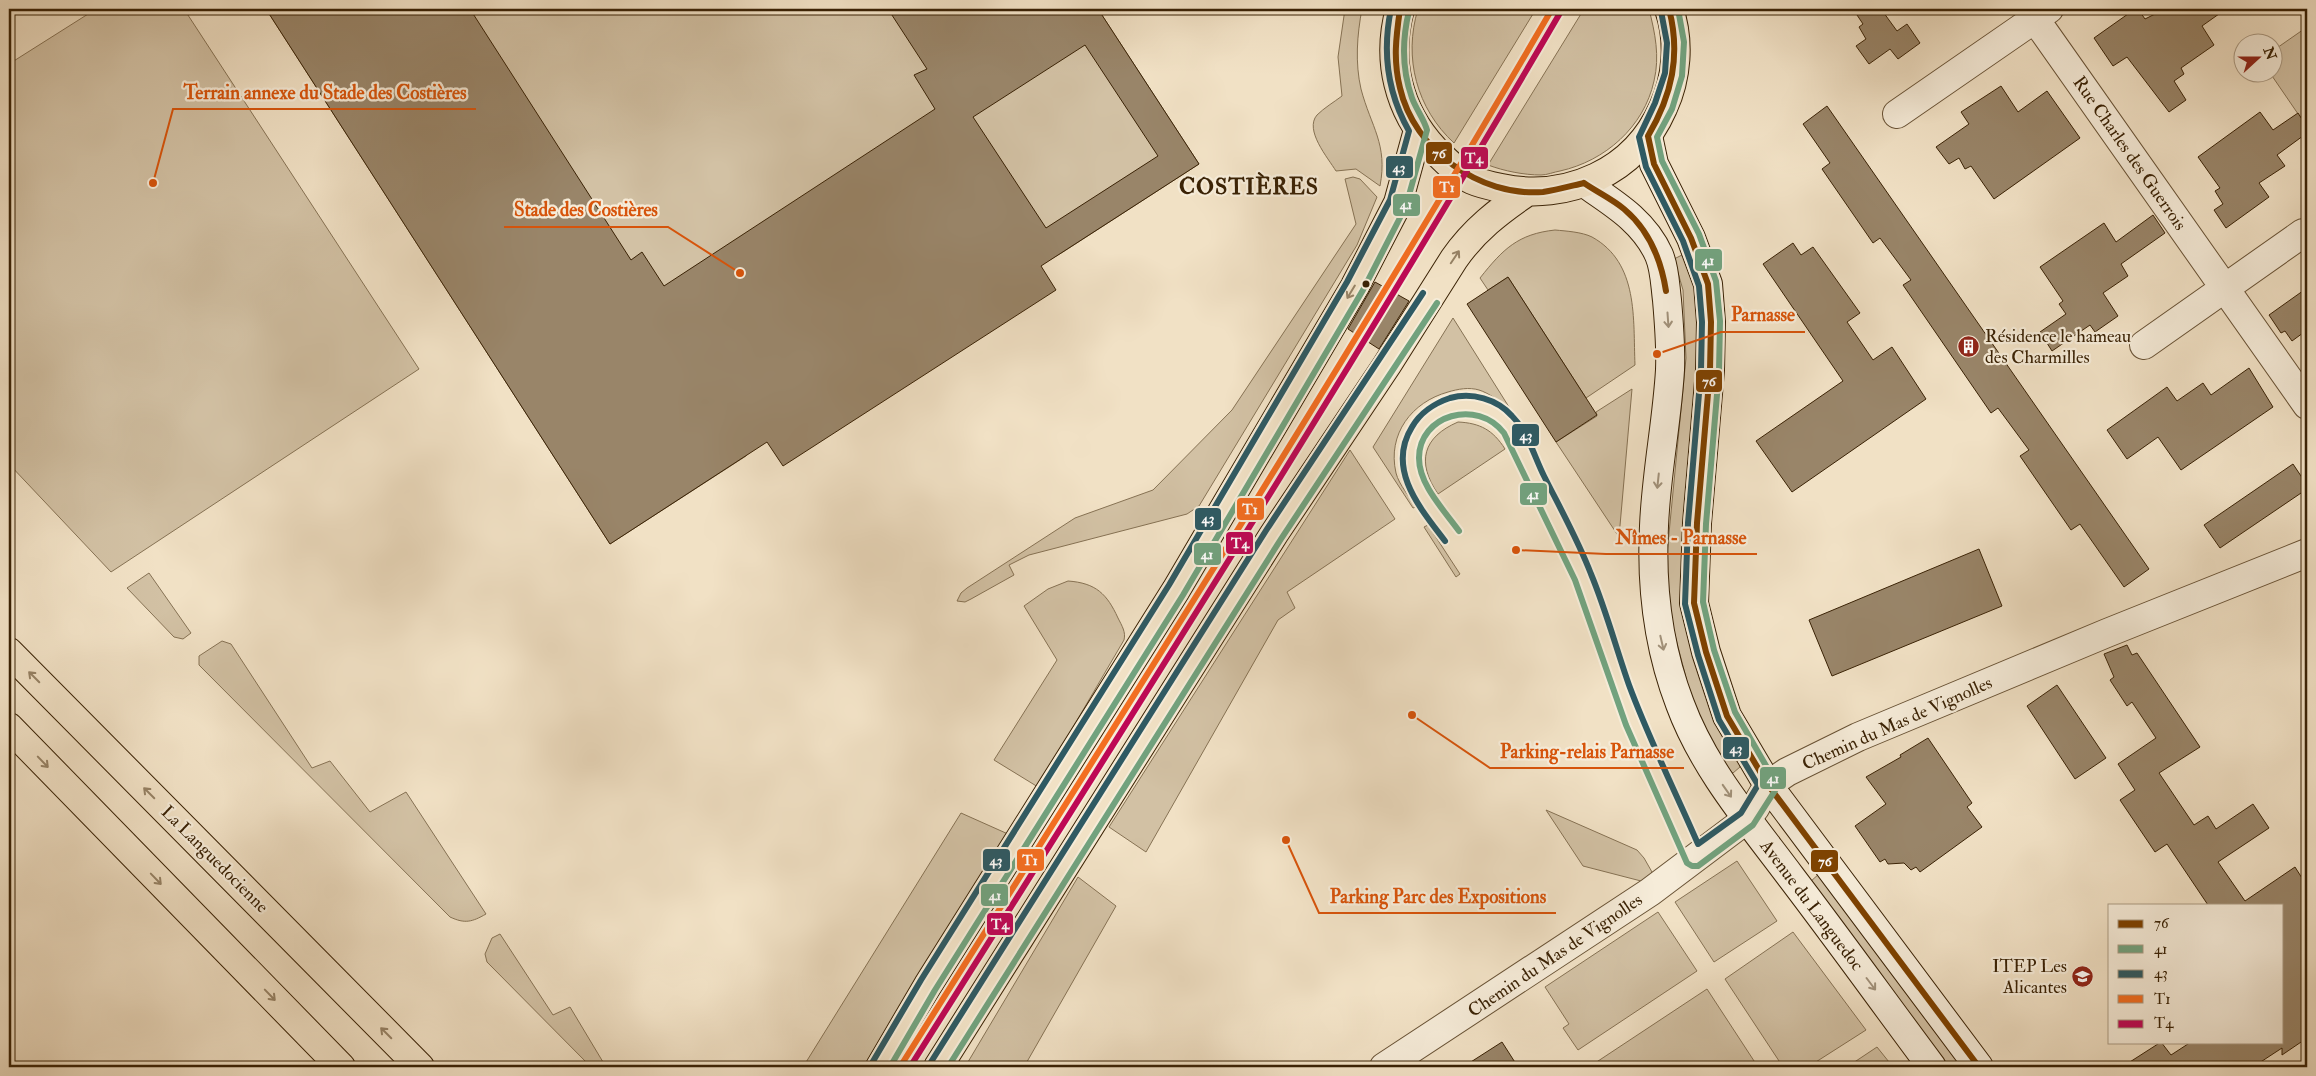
<svg xmlns="http://www.w3.org/2000/svg" width="2316" height="1076" viewBox="0 0 2316 1076" font-family="'IM FELL Double Pica',serif">
	<rect width="100%" height="100%" fill="#f1e1c5"/>
	<filter id="stains"><feTurbulence type="fractalNoise" baseFrequency=".004" numOctaves="4"/><feColorMatrix values="0 0 0 0 .2 0 0 0 0 .09 0 0 0 0 .02 0 0 0 .5 -.17"/></filter>
	<radialGradient id="worn" r=".72"><stop offset=".6" stop-color="#630" stop-opacity="0"/><stop offset="1" stop-color="#630" stop-opacity=".3"/></radialGradient>
	<path fill="#d2c1a4" stroke="#867254" d="M 96,9 L 184,9 L 419,369 L 111,572 L 9,464 L 9,64 Z
		M 266,9 L 1068,9 L 1065,11 L 1071,19 L 1088,9 L 1098,9 L 1199,164 L 1063,252 L 760,431 L 746,456 L 610,544 Z
		M 1345,9 L 1362,9 C 1357,35 1355,63 1361,89 C 1371,127 1388,144 1380,186 L 1356,169 L 1336,171 C 1328,158 1304,130 1317,115 C 1324,108 1334,102 1342,96 L 1338,57 Z
		M 1418,9 L 1536,9 L 1454,143 C 1417,109 1403,58 1418,9 Z
		M 1584,9 L 1649,9 C 1655,33 1660,56 1654,81 C 1644,127 1605,161 1560,171 C 1554,172 1547,175 1541,175 C 1524,175 1504,171 1488,165 Z
		M 2307,27 L 2307,127 L 2270,73 L 2274,72 L 2274,50 Z
		M 1353,177 L 1360,179 L 1377,197 L 1357,245 L 1199,506 L 1187,514 L 1029,555 L 1009,565 L 1014,575 L 971,599 L 965,602 L 957,601 L 961,593 L 967,588 L 1075,518 L 1153,490 L 1232,410 L 1356,224 L 1345,179 Z
		M 1555,230 C 1566,231 1582,232 1592,237 C 1639,263 1633,319 1635,365 L 1586,398 L 1508,277 L 1488,290 L 1480,278 C 1503,249 1518,234 1555,230 Z
		M 1686,253 L 1696,290 L 1699,366 L 1682,557 L 1682,581 L 1740,762 L 1740,767 L 1733,773 L 1728,770 L 1707,734 L 1691,697 L 1669,612 L 1667,554 L 1686,358 L 1683,290 L 1674,259 Z
		M 1453,318 L 1509,407 C 1500,402 1489,393 1479,390 C 1469,387 1458,389 1448,392 C 1412,402 1387,434 1396,473 C 1399,485 1410,497 1416,507 L 1413,508 L 1373,447 Z
		M 1632,389 L 1619,537 L 1556,442 L 1597,416 L 1596,412 Z
		M 1458,422 C 1480,423 1493,430 1505,449 L 1438,494 C 1416,462 1423,437 1458,422 Z
		M 1350,450 L 1395,519 L 1287,592 L 1295,608 L 1278,620 L 1146,852 L 1109,827 Z
		M 1428,525 L 1460,574 L 1456,577 L 1424,527 Z
		M 149,573 L 191,633 L 183,639 L 174,637 L 127,588 Z
		M 1068,581 C 1096,583 1107,594 1118,618 C 1122,626 1126,632 1124,640 L 1038,787 L 994,760 L 1057,660 L 1024,606 L 1048,589 Z
		M 222,641 L 231,644 L 312,768 L 330,761 L 370,812 L 406,792 L 486,914 C 472,922 465,924 450,917 L 199,665 L 199,656 Z
		M 1546,810 L 1637,850 L 1644,858 L 1652,872 L 1651,875 L 1641,881 L 1583,866 Z
		M 961,813 L 1008,834 L 863,1067 L 803,1067 Z
		M 1737,861 L 1777,921 L 1714,962 L 1675,902 Z
		M 1820,873 L 1964,1067 L 1949,1067 L 1810,882 Z
		M 1078,877 L 1116,906 L 1024,1067 L 965,1067 Z
		M 1658,912 L 1697,971 L 1578,1050 L 1563,1028 L 1569,1024 L 1545,987 Z
		M 1793,932 L 1866,1030 L 1808,1067 L 1783,1067 L 1725,979 Z
		M 500,934 L 553,1015 L 570,1007 L 606,1067 L 591,1067 L 487,962 L 485,954 L 492,938 Z
		M 1707,989 L 1758,1067 L 1589,1067 Z
		M 1877,1047 L 1893,1067 L 1847,1067 Z"/>
	<path fill="#998569" stroke="#3a2205" fill-rule="evenodd" d="M 266,9 L 470,9 L 631,260 L 642,252 L 664,286 L 935,109 L 914,75 L 927,69 L 888,9 L 1098,9 L 1199,164 L 1041,266 L 1056,290 L 783,466 L 767,442 L 610,544 ZM 1085,45 L 1158,156 L 1046,228 L 973,117 Z
		M 1853,9 L 1881,9 L 1897,31 L 1907,24 L 1920,43 L 1898,59 L 1890,49 L 1869,64 L 1856,46 L 1866,39 L 1859,27 L 1863,24 Z
		M 2135,9 L 2138,9 L 2145,19 L 2165,9 L 2226,9 L 2202,26 L 2214,45 L 2181,68 L 2184,74 L 2174,81 L 2186,100 L 2169,112 L 2127,57 L 2113,66 L 2094,38 Z
		M 2001,86 L 2018,112 L 2047,91 L 2080,138 L 1994,199 L 1971,166 L 1965,169 L 1959,158 L 1949,164 L 1936,147 L 1969,124 L 1961,112 Z
		M 1827,106 L 2149,569 L 2124,587 L 2080,524 L 2071,530 L 2020,456 L 2029,450 L 1998,408 L 1991,413 L 1903,285 L 1911,280 L 1880,238 L 1873,243 L 1822,169 L 1830,163 L 1803,124 Z
		M 2260,112 L 2273,130 L 2298,113 L 2307,127 L 2307,133 L 2277,155 L 2285,166 L 2259,183 L 2269,197 L 2226,228 L 2214,210 L 2223,204 L 2215,191 L 2220,188 L 2198,157 Z
		M 2153,215 L 2165,233 L 2121,264 L 2128,276 L 2103,293 L 2118,316 L 2095,332 L 2090,325 L 2052,351 L 2040,332 L 2066,314 L 2059,304 L 2063,301 L 2040,267 L 2104,223 L 2116,242 Z
		M 1793,243 L 1801,255 L 1813,247 L 1860,313 L 1847,322 L 1873,360 L 1892,347 L 1926,399 L 1792,492 L 1756,441 L 1843,381 L 1763,264 Z
		M 1508,277 L 1597,415 L 1556,442 L 1467,304 Z
		M 1375,282 L 1409,301 L 1379,349 L 1348,329 Z
		M 2307,288 L 2307,330 L 2292,341 L 2285,331 L 2281,333 L 2269,315 Z
		M 2249,368 L 2273,407 L 2181,470 L 2158,437 L 2127,459 L 2107,430 L 2167,387 L 2177,401 L 2203,383 L 2211,395 Z
		M 2293,464 L 2307,485 L 2307,489 L 2220,548 L 2204,525 Z
		M 1979,549 L 2002,606 L 1832,676 L 1809,620 Z
		M 2127,645 L 2132,655 L 2137,653 L 2200,747 L 2159,773 L 2194,825 L 2208,816 L 2216,829 L 2253,804 L 2269,828 L 2218,862 L 2245,901 L 2295,867 L 2307,886 L 2307,1038 L 2282,1055 L 2282,1048 L 2253,1067 L 2122,1067 L 2161,1042 L 2171,1055 L 2191,1042 L 2282,1042 L 2282,905 L 2208,905 L 2167,844 L 2155,852 L 2120,800 L 2135,790 L 2118,764 L 2156,738 L 2132,702 L 2127,706 L 2110,680 L 2114,677 L 2104,654 Z
		M 2057,685 L 2106,758 L 2075,779 L 2027,706 Z
		M 1928,738 L 1972,803 L 1967,807 L 1982,827 L 1920,872 L 1916,867 L 1911,870 L 1904,863 L 1888,864 L 1885,859 L 1880,862 L 1855,826 L 1886,804 L 1866,777 L 1901,757 L 1900,755 Z
		M 1502,1042 L 1518,1067 L 1463,1067 Z"/>
	<g fill="none" stroke-linecap="round" stroke-linejoin="round">
		<defs>
			<path id="street" d="M 2035,19 L 2307,405
				M 1897,114 L 2049,9
				M 2144,345 L 2303,233
				M 1384,1067 L 1650,892 L 1747,819 L 1755,808 L 1768,785 L 1787,772 L 1858,737 L 2107,633 L 2307,553"/>
			<path id="secondary" d="M 1648,136 L 1654,164 L 1691,238 L 1708,284 L 1711,322 L 1710,370 L 1697,523 L 1694,603 L 1706,652 L 1727,716 L 1768,785 L 1979,1067
				M 1584,183 C 1613,203 1644,221 1659,255 C 1665,269 1665,285 1667,300 C 1669,323 1671,347 1670,370 C 1667,422 1656,474 1654,526 C 1651,586 1658,647 1680,704 C 1704,769 1750,822 1791,877 C 1839,940 1885,1004 1932,1067"/>
			<path id="primary" d="M 1400,9 C 1386,60 1398,110 1434,149 C 1445,160 1457,173 1472,180 C 1481,184 1491,186 1501,188 C 1567,202 1635,172 1663,108 C 1677,78 1680,41 1669,9
				M 880,1067 L 928,985 L 1176,590 L 1355,286 L 1398,203 L 1418,130
				M 938,1067 L 1274,534 L 1387,365 L 1454,259 C 1474,230 1499,211 1527,192"/>
			<path id="highway" d="M 9,652 L 420,1067
				M 9,727 L 341,1067"/>
		</defs>
		<use href="#street" stroke="#685235" stroke-width="30"/>
		<use href="#secondary" stroke="#3a2205" stroke-width="30"/>
		<use href="#primary" stroke="#3a2205" stroke-width="30"/>
		<use href="#highway" stroke="#3a2205" stroke-width="30"/>
		<use href="#street" stroke="#f6ecd9" stroke-width="28"/>
		<use href="#secondary" stroke="#f6ecd9" stroke-width="28"/>
		<use href="#primary" stroke="#f1e1c5" stroke-width="28"/>
		<use href="#highway" stroke="#f1e1c5" stroke-width="28"/>
		<defs>
			<path id="bus-1" d="M 1400,9 C 1396,37 1393,60 1400,88 C 1414,150 1480,197 1543,192 C 1556,190 1571,186 1584,183
				M 1648,136 L 1654,164 L 1691,238 L 1708,284 L 1711,322 L 1710,370 L 1697,523 L 1694,603 L 1706,652 L 1727,716 L 1768,785 L 1979,1067
				M 1648,136 C 1672,95 1681,55 1669,9
				M 1584,183 C 1597,192 1612,199 1624,209 C 1649,230 1661,259 1666,291"/>
			<path id="bus-2" d="M 1459,531 C 1444,510 1419,485 1419,458 C 1419,415 1477,398 1504,433 L 1575,580 L 1626,725 L 1687,863 L 1692,866 L 1698,866 L 1753,825 L 1776,789 L 1776,783 L 1735,712 L 1714,650 L 1703,602 L 1706,524 L 1719,371 L 1720,321 L 1716,281 L 1699,234 L 1662,161 L 1657,137 L 1672,109 L 1682,76 L 1684,42 L 1678,9
				M 890,1067 L 935,990 L 1183,595 L 1363,290 L 1406,206 L 1427,130 C 1424,119 1416,109 1412,98 C 1402,70 1402,40 1409,11
				M 948,1067 L 1281,539 L 1437,303"/>
			<path id="bus-3" d="M 1445,541 C 1420,508 1386,469 1412,427 C 1420,413 1435,403 1450,398 C 1472,392 1497,399 1512,416 C 1528,432 1534,456 1544,476 C 1560,508 1578,540 1591,574 C 1606,610 1616,648 1629,685 C 1649,739 1675,791 1698,844 L 1741,813 L 1758,785 L 1719,720 L 1698,655 L 1685,604 L 1688,523 L 1701,370 L 1702,322 L 1699,286 L 1683,241 L 1646,167 L 1639,137 L 1655,103 L 1665,73 L 1667,43 L 1661,11
				M 931,1062 L 1267,529 L 1423,293
				M 872,1063 L 921,980 L 1169,585 L 1347,282 L 1390,200 L 1409,131 C 1387,92 1382,52 1391,9"/>
			<path id="bus-4" d="M 900,1067 C 1121,716 1344,367 1552,9"/>
			<path id="bus-5" d="M 910,1067 C 1130,718 1352,370 1560,13"/>
		</defs>
		<use href="#bus-1" stroke="#f6ecd9" stroke-width="10"/>
		<use href="#bus-2" stroke="#f6ecd9" stroke-width="10"/>
		<use href="#bus-3" stroke="#f6ecd9" stroke-width="10"/>
		<use href="#bus-4" stroke="#f6ecd9" stroke-width="10"/>
		<use href="#bus-5" stroke="#f6ecd9" stroke-width="10"/>
		<use href="#bus-1" stroke="#7e4200" stroke-width="6"/>
		<use href="#bus-2" stroke="#72a27e" stroke-width="6"/>
		<use href="#bus-3" stroke="#2f5a63" stroke-width="6"/>
		<use href="#bus-4" stroke="#f36e21" stroke-width="6"/>
		<use href="#bus-5" stroke="#be0855" stroke-width="6"/>
	</g>
	<defs><path id="oneway-shaft" d="M-6 0H5M1.5-3L5.5 0L1.5 3" fill="none" stroke-width="1.6" stroke-linecap="round" stroke-linejoin="round" transform="scale(1.25)"/></defs>
	<g stroke="#968265">
		<use href="#oneway-shaft" transform="translate(1455 257) rotate(-56)"/>
		<use href="#oneway-shaft" transform="translate(1351 292) rotate(121)"/>
		<use href="#oneway-shaft" transform="translate(34 677) rotate(-135)"/>
		<use href="#oneway-shaft" transform="translate(43 762) rotate(46)"/>
		<use href="#oneway-shaft" transform="translate(149 793) rotate(-135)"/>
		<use href="#oneway-shaft" transform="translate(156 879) rotate(46)"/>
		<use href="#oneway-shaft" transform="translate(270 995) rotate(46)"/>
		<use href="#oneway-shaft" transform="translate(386 1033) rotate(-135)"/>
	</g>
	<g stroke="#a1917a">
		<use href="#oneway-shaft" transform="translate(1668 320) rotate(86)"/>
		<use href="#oneway-shaft" transform="translate(1658 481) rotate(96)"/>
		<use href="#oneway-shaft" transform="translate(1662 643) rotate(77)"/>
		<use href="#oneway-shaft" transform="translate(1727 791) rotate(55)"/>
		<use href="#oneway-shaft" transform="translate(1871 984) rotate(53)"/>
	</g>
	<defs>
		<symbol id="building-disc" viewBox="-11 -11 22 22"><circle r="9.5" fill="#8f2418" stroke="#f6ecd9"/><path d="M-4-6H4V6H1V3H-1V6H-4ZM-2.5-4.3h1.7v1.8h-1.7ZM.8-4.3h1.7v1.8H.8ZM-2.5-1h1.7V.8h-1.7ZM.8-1h1.7V.8H.8Z" fill="#fff"/></symbol>
		<symbol id="university-disc" viewBox="-11 -11 22 22"><circle r="9.5" fill="#8f2418" stroke="#f6ecd9"/><path d="M0-5L7-2L0 1L-7-2ZM-4 1L0 2.5L4 1V4Q0 6-4 4Z" fill="#fff"/></symbol>
	</defs>
	<g fill-rule="evenodd">
		<use href="#building-disc" x="1956" y="334" width="25" height="25"/>
		<use href="#university-disc" x="2070" y="964" width="25" height="25"/>
	</g>
	<circle fill="#3a2205" stroke="#f6ecd9" stroke-width="2" cx="1366" cy="284" r="4.5"/>
	<g text-anchor="middle" stroke-width="4.5" stroke-linejoin="round" paint-order="stroke">
		<g font-size="18" fill="#3a2205" stroke="#f6ecd9">
			<text transform="translate(2130 153) rotate(55)" y="6">Rue Charles des Guerrois</text>
			<text transform="translate(1897 723) rotate(-24)" y="6">Chemin du Mas de Vignolles</text>
			<text transform="translate(215 859) rotate(45)" y="6">La Languedocienne</text>
			<text transform="translate(1812 905) rotate(53)" y="6">Avenue du Languedoc</text>
			<text transform="translate(1555 955) rotate(-34)" y="6">Chemin du Mas de Vignolles</text>
		</g>
		<g font-size="18" fill="#3a2205" stroke="#f6ecd9" text-anchor="start">
			<text x="1985" y="342">Résidence le hameau<tspan x="1985" dy="21">des Charmilles</tspan></text>
			<text x="2067" y="972" text-anchor="end">ITEP Les<tspan x="2067" dy="21">Alicantes</tspan></text>
		</g>
		<g font-size="22" font-weight="bold" letter-spacing="1" fill="#3a2205" stroke="#f6ecd9">
			<text x="1249" y="194">COSTIÈRES</text>
		</g>
	</g>
	<path fill="none" stroke="#d7540b" stroke-width="2" d="M153 183L173 109H476M740 273L668 227H504M1657 354L1721 332H1805M1516 550L1606 554H1757M1412 715L1490 768H1684M1286 840L1319 913H1556"/>
	<g fill="#d7540b" stroke="#f6ecd9" stroke-width="2">
		<circle cx="153" cy="183" r="5"/>
		<circle cx="740" cy="273" r="5"/>
		<circle cx="1657" cy="354" r="5"/>
		<circle cx="1516" cy="550" r="5"/>
		<circle cx="1412" cy="715" r="5"/>
		<circle cx="1286" cy="840" r="5"/>
	</g>
	<g font-size="19" text-anchor="middle" font-weight="bold" fill="#d7540b" stroke="#f6ecd9" stroke-width="4.5" stroke-linejoin="round" paint-order="stroke">
		<text x="325" y="99">Terrain annexe du Stade des Costières</text>
		<text x="586" y="216">Stade des Costières</text>
		<text x="1763" y="321">Parnasse</text>
		<text x="1681" y="544">Nîmes - Parnasse</text>
		<text x="1587" y="758">Parking-relais Parnasse</text>
		<text x="1438" y="903">Parking Parc des Expositions</text>
	</g>
	<g stroke="#f6ecd9" stroke-width="2">
		<rect x="1425" y="141" width="28" height="24" rx="5" fill="#7e4200"/>
		<rect x="1460" y="146" width="29" height="24" rx="5" fill="#be0855"/>
		<rect x="1385" y="155" width="29" height="24" rx="5" fill="#2f5a63"/>
		<rect x="1432" y="175" width="29" height="24" rx="5" fill="#f36e21"/>
		<rect x="1392" y="193" width="29" height="24" rx="5" fill="#72a27e"/>
		<rect x="1694" y="248" width="29" height="24" rx="5" fill="#72a27e"/>
		<rect x="1695" y="369" width="28" height="24" rx="5" fill="#7e4200"/>
		<rect x="1511" y="423" width="29" height="24" rx="5" fill="#2f5a63"/>
		<rect x="1519" y="482" width="29" height="24" rx="5" fill="#72a27e"/>
		<rect x="1236" y="497" width="29" height="24" rx="5" fill="#f36e21"/>
		<rect x="1194" y="507" width="28" height="24" rx="5" fill="#2f5a63"/>
		<rect x="1225" y="531" width="29" height="24" rx="5" fill="#be0855"/>
		<rect x="1193" y="542" width="29" height="24" rx="5" fill="#72a27e"/>
		<rect x="1722" y="736" width="28" height="24" rx="5" fill="#2f5a63"/>
		<rect x="1759" y="766" width="28" height="24" rx="5" fill="#72a27e"/>
		<rect x="982" y="848" width="29" height="24" rx="5" fill="#2f5a63"/>
		<rect x="1016" y="848" width="29" height="24" rx="5" fill="#f36e21"/>
		<rect x="1810" y="849" width="29" height="24" rx="5" fill="#7e4200"/>
		<rect x="980" y="883" width="29" height="24" rx="5" fill="#72a27e"/>
		<rect x="986" y="912" width="28" height="24" rx="5" fill="#be0855"/>
	</g>
	<g font-size="14" text-anchor="middle" font-weight="bold" fill="#fff">
		<text x="1439" y="158">76</text>
		<text x="1474" y="163">T4</text>
		<text x="1399" y="172">43</text>
		<text x="1447" y="192">T1</text>
		<text x="1406" y="209">41</text>
		<text x="1708" y="265">41</text>
		<text x="1709" y="386">76</text>
		<text x="1526" y="440">43</text>
		<text x="1533" y="499">41</text>
		<text x="1250" y="514">T1</text>
		<text x="1208" y="523">43</text>
		<text x="1240" y="548">T4</text>
		<text x="1207" y="559">41</text>
		<text x="1736" y="753">43</text>
		<text x="1773" y="783">41</text>
		<text x="996" y="865">43</text>
		<text x="1030" y="865">T1</text>
		<text x="1825" y="866">76</text>
		<text x="995" y="900">41</text>
		<text x="1000" y="929">T4</text>
	</g>
	<rect width="2316" height="1076" fill="none" stroke="#f1e1c5" stroke-width="30"/>
	<rect x="10" y="10" width="2296" height="1056" fill="none" stroke="#3a2205" stroke-width="2.5"/>
	<rect x="15" y="15" width="2286" height="1046" fill="none" stroke="#3a2205"/>
	<rect x="2108" y="904" width="175" height="140" fill="#f6ecd9" stroke="#ab9b84"/>
	<rect x="2118" y="920" width="25" height="8" fill="#7e4200" stroke="#ab9b84"/>
	<text x="2154" y="928" font-size="15" fill="#3a2205">76</text>
	<rect x="2118" y="945" width="25" height="8" fill="#72a27e" stroke="#ab9b84"/>
	<text x="2154" y="954" font-size="15" fill="#3a2205">41</text>
	<rect x="2118" y="970" width="25" height="8" fill="#2f5a63" stroke="#ab9b84"/>
	<text x="2154" y="978" font-size="15" fill="#3a2205">43</text>
	<rect x="2118" y="995" width="25" height="8" fill="#f36e21" stroke="#ab9b84"/>
	<text x="2154" y="1004" font-size="15" fill="#3a2205">T1</text>
	<rect x="2118" y="1020" width="25" height="8" fill="#be0855" stroke="#ab9b84"/>
	<text x="2154" y="1028" font-size="15" fill="#3a2205">T4</text>
	<g transform="translate(2258 58) rotate(69)"><circle r="24" fill="#f6ecd9" stroke="#ab9b84"/>
	<path d="M0-4L9 19L0 12L-9 19Z" fill="#8f2418"/>
	<text y="-8" font-size="14" font-weight="bold" text-anchor="middle" fill="#3a2205">N</text>
	</g>
	<rect width="100%" height="100%" filter="url(#stains)"/>
	<rect width="100%" height="100%" fill="url(#worn)"/>
</svg>
